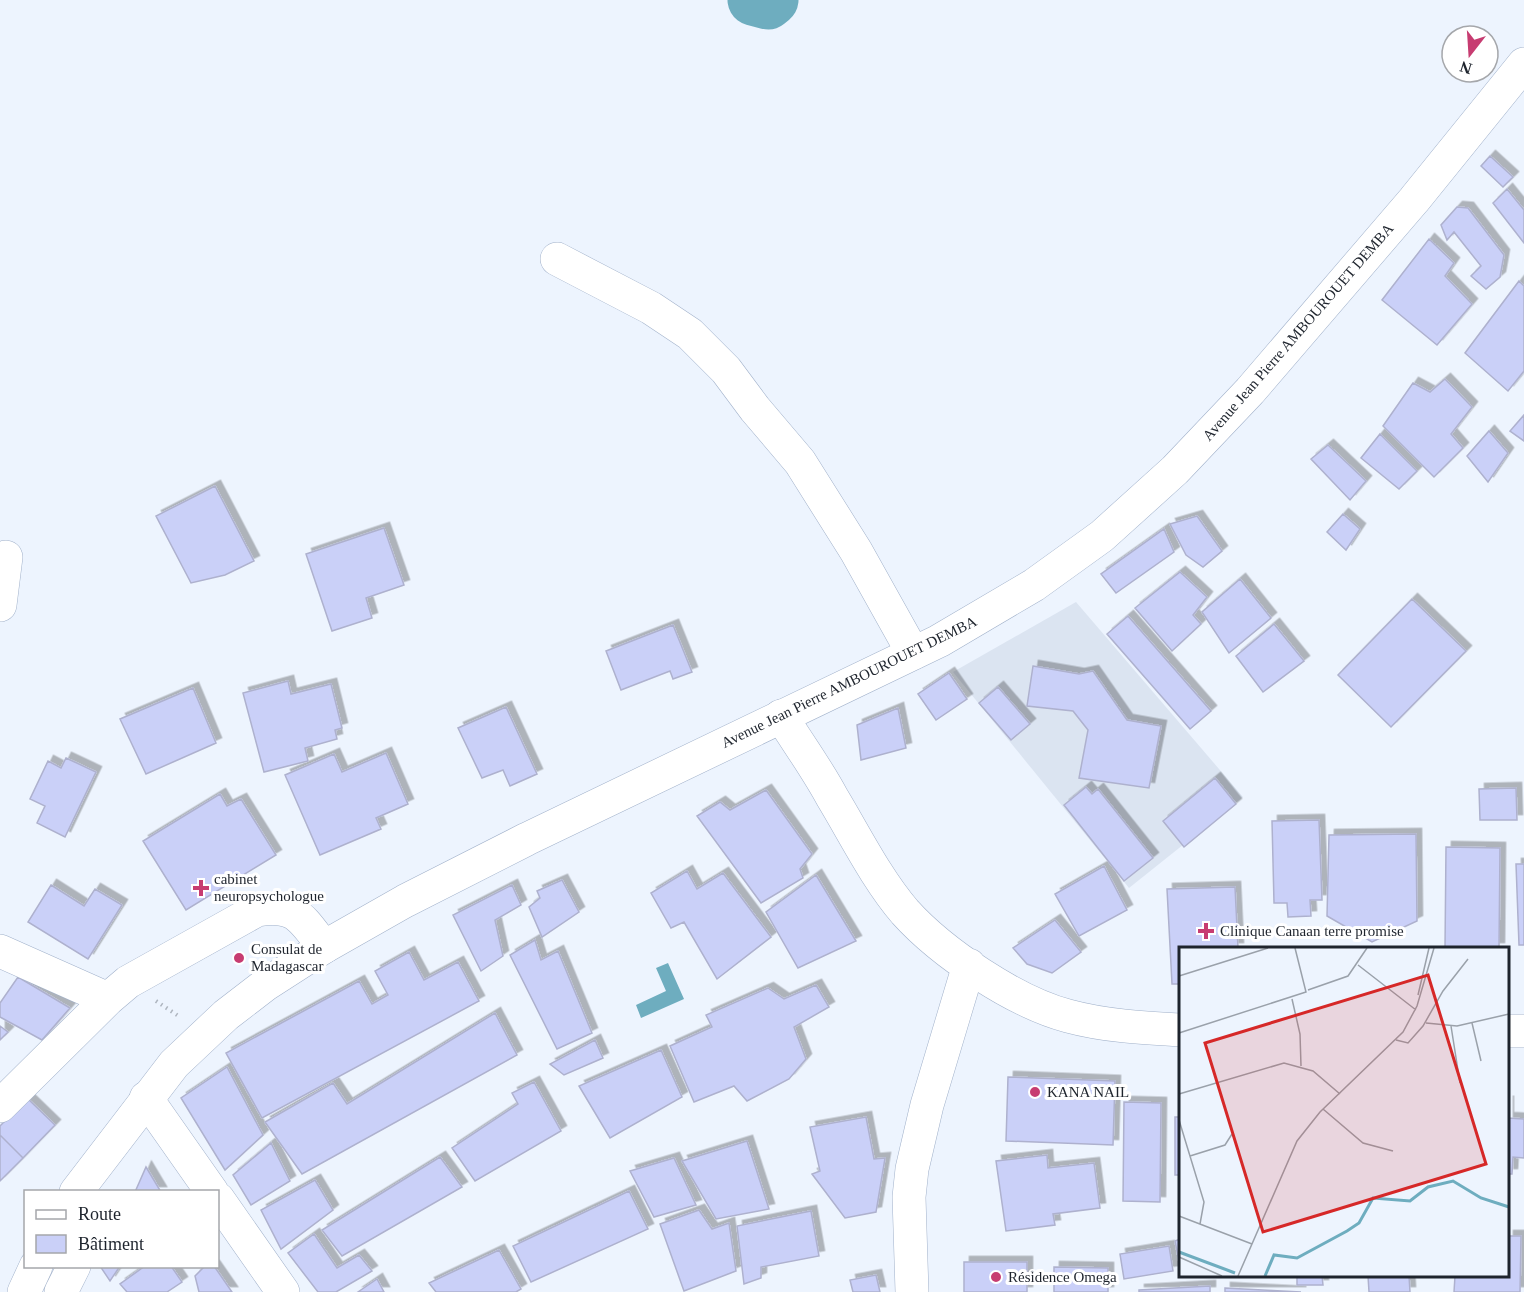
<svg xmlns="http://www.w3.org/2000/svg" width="1524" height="1292" viewBox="0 0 1524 1292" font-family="'Times New Roman',serif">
	<defs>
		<filter id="shadow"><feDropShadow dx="5.5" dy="-5.5" stdDeviation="0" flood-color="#0004"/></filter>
	</defs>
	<rect width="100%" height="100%" fill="#edf4fe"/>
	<path fill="#dbe4f1" d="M 1076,602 L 1243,797 L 1129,888 L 953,672 Z"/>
	<path fill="#6eadbf" d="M 668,963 L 684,999 L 641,1018 L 636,1005 L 666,991 L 656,968 Z"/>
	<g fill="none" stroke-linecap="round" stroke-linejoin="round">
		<path stroke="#6eadbf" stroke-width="51" d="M 753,0 L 768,4 L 773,0"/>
	</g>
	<path fill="#cad0f8" stroke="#aeb1ce" stroke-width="1.5" filter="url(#shadow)" d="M 1490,156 L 1513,177 L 1503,187 L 1481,166 Z
		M 1507,189 L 1524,210 L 1524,243 L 1493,203 Z
		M 1457,207 L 1468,208 L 1504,255 L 1500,277 L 1486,289 L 1471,276 L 1481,266 L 1454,232 L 1447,240 L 1441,225 Z
		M 1429,239 L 1454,263 L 1445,276 L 1472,304 L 1437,345 L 1382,300 Z
		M 1519,281 L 1524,286 L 1524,371 L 1508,391 L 1465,353 Z
		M 1445,379 L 1472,407 L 1451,434 L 1463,448 L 1434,477 L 1383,426 L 1413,383 L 1430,392 Z
		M 1524,415 L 1524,441 L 1510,431 Z
		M 1489,431 L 1508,453 L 1488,482 L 1467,456 Z
		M 1380,434 L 1417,471 L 1399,489 L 1361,458 Z
		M 1328,445 L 1366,481 L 1350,500 L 1311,459 Z
		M 215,486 L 254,561 L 225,575 L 191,583 L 156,516 Z
		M 1343,514 L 1360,529 L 1346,550 L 1327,532 Z
		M 1197,516 L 1222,551 L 1203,567 L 1186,555 L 1170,524 Z
		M 384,528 L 404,585 L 366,598 L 372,618 L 332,631 L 306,554 Z
		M 1164,529 L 1174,552 L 1116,593 L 1101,574 Z
		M 1180,572 L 1207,597 L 1193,615 L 1201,624 L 1172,651 L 1135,608 Z
		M 1240,579 L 1271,618 L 1229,653 L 1202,612 Z
		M 1412,599 L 1466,651 L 1391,727 L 1338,675 Z
		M 1128,616 L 1211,711 L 1190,729 L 1107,634 Z
		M 1274,624 L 1304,661 L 1263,692 L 1236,656 Z
		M 673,625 L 692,672 L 673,679 L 670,671 L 621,690 L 606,651 Z
		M 1033,666 L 1079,674 L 1093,671 L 1127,720 L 1161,726 L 1149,788 L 1079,778 L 1088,730 L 1073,711 L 1027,706 Z
		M 949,673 L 967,699 L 936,720 L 918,694 Z
		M 288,681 L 291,694 L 331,684 L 342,728 L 335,730 L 337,739 L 305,748 L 308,761 L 264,772 L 243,693 Z
		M 998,687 L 1030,724 L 1011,740 L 979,703 Z
		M 193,688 L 216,743 L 146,774 L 120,719 Z
		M 506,707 L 537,774 L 510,786 L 503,770 L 482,778 L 458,728 Z
		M 898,708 L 906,748 L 861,760 L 857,725 Z
		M 386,753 L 408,804 L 376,818 L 381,829 L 320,855 L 285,775 L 334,754 L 342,772 Z
		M 66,758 L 96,772 L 65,837 L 37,823 L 45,806 L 30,799 L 48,761 L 61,768 Z
		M 1215,778 L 1236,804 L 1184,847 L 1163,821 Z
		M 1086,787 L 1092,794 L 1098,789 L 1153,858 L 1124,881 L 1064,805 Z
		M 1516,788 L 1517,820 L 1480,820 L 1479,789 Z
		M 766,790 L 812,854 L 800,869 L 803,878 L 761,903 L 697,816 L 720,802 L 730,810 Z
		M 220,794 L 227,806 L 241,799 L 276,855 L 186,910 L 143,841 Z
		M 1319,820 L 1322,900 L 1310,900 L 1311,916 L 1288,917 L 1287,903 L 1274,903 L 1272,821 Z
		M 1416,834 L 1417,921 L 1372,942 L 1327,916 L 1329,835 Z
		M 1446,847 L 1500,848 L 1499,948 L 1445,948 Z
		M 1516,864 L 1524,864 L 1524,945 L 1519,945 Z
		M 1104,866 L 1127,910 L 1079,936 L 1055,894 Z
		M 687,871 L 697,889 L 723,873 L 771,937 L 717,979 L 684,922 L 671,928 L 651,893 Z
		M 816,875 L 856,941 L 798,968 L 766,912 Z
		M 562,880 L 579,912 L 542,937 L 529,907 L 540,898 L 537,891 Z
		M 51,885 L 84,906 L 95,889 L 122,905 L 88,959 L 28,922 Z
		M 512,885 L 521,905 L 495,920 L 503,956 L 481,971 L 453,915 Z
		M 1235,887 L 1238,948 L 1180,948 L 1180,984 L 1172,984 L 1167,889 Z
		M 1055,920 L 1081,952 L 1052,973 L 1027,964 L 1013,948 Z
		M 535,940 L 541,960 L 558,951 L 592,1033 L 557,1049 L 510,955 Z
		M 409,952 L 424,980 L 458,962 L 479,1001 L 262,1118 L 226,1053 L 359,981 L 372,1004 L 388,995 L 375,971 Z
		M 18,977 L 70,1008 L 42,1040 L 0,1017 L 0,1003 Z
		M 816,985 L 829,1007 L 794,1027 L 806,1059 L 789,1079 L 747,1101 L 734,1086 L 694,1102 L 670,1046 L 712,1027 L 706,1015 L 768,988 L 784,999 Z
		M 495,1013 L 517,1055 L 302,1174 L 265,1122 L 333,1083 L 347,1104 Z
		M 0,1026 L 8,1032 L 0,1040 Z
		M 595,1040 L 603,1058 L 564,1075 L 550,1064 Z
		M 661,1050 L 682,1097 L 610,1138 L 579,1086 Z
		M 227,1067 L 263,1135 L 225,1170 L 181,1098 Z
		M 1008,1077 L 1115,1081 L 1113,1145 L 1006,1141 Z
		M 534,1082 L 561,1131 L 475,1181 L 452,1148 L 518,1104 L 512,1093 Z
		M 27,1098 L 55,1125 L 23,1158 L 0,1135 L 0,1126 Z
		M 1508,1101 L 1508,1118 L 1524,1119 L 1524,1158 L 1513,1157 L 1512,1174 L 1508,1174 Z
		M 1124,1102 L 1161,1103 L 1160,1202 L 1123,1201 Z
		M 866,1117 L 874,1159 L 885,1158 L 876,1212 L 845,1218 L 812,1174 L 820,1171 L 810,1127 Z
		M 1175,1117 L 1180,1117 L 1180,1175 L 1175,1175 Z
		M 0,1135 L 23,1158 L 0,1181 Z
		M 747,1141 L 769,1209 L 716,1219 L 682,1161 Z
		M 271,1143 L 290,1181 L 251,1205 L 233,1175 Z
		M 1047,1155 L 1048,1168 L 1094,1163 L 1100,1208 L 1053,1214 L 1055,1225 L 1006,1231 L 996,1161 Z
		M 440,1157 L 462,1187 L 342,1256 L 322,1230 Z
		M 674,1158 L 696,1205 L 654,1217 L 630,1171 Z
		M 146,1167 L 161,1192 L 135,1192 Z
		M 315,1180 L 333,1210 L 281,1249 L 261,1210 Z
		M 629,1191 L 648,1229 L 531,1282 L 513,1246 Z
		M 699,1210 L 712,1229 L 729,1223 L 736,1271 L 684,1291 L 660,1224 Z
		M 811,1211 L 819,1256 L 761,1267 L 761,1278 L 744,1284 L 737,1226 Z
		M 314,1234 L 337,1268 L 359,1255 L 372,1271 L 336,1292 L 318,1292 L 288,1253 Z
		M 1508,1236 L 1521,1236 L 1520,1292 L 1454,1292 L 1455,1276 L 1508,1276 Z
		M 1180,1239 L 1180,1262 L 1179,1262 L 1175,1241 Z
		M 1169,1246 L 1173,1271 L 1124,1279 L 1120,1254 Z
		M 499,1250 L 521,1289 L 516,1292 L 436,1292 L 429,1283 Z
		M 964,1262 L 1027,1262 L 1027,1292 L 964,1292 Z
		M 100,1266 L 120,1266 L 110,1281 Z
		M 145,1266 L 171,1266 L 182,1282 L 167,1292 L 127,1292 L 120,1284 Z
		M 205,1266 L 214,1266 L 232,1292 L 199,1292 L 195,1276 Z
		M 1054,1267 L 1108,1268 L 1108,1292 L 1054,1292 Z
		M 876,1275 L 880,1292 L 853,1292 L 850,1280 Z
		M 1297,1276 L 1322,1276 L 1323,1285 L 1297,1285 Z
		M 1368,1276 L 1409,1276 L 1410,1292 L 1369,1292 Z
		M 377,1279 L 384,1292 L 358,1292 Z
		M 1210,1286 L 1210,1292 L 1139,1292 L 1139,1290 Z
		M 1225,1288 L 1301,1292 L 1225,1292 Z"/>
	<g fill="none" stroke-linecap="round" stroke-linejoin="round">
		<defs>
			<path id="minor" d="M 557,259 L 651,308 L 690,334 L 726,370 L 755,409 L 800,462 L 856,551 L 913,653
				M 0,605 L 6,557
				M 781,716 C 798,743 817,769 832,797 C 855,835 876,878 905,912 C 942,953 1015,1002 1068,1016 C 1105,1026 1143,1028 1180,1030
				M 0,951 L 108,999
				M 1508,1031 L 1524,1031
				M 146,1098 L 212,1192
				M 0,1106 L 108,999 L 128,982 L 257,910 C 296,903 302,919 324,947
				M 218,1199 L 283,1292
				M 912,1292 L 909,1197 L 912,1169 L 927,1105 L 969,965"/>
			<path id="major" d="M 76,1192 L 174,1064 L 226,1015 L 265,985 L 324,947 L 405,901 L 527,839 L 939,641 L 1034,585 L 1102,536 L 1175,470 L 1250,391 L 1414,200 L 1524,64
				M 24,1292 L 36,1266
				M 61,1292 L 74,1266"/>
		</defs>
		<use href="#minor" stroke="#a1b1ca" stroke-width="34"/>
		<use href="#major" stroke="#a1b1ca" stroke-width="34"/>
		<path stroke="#aeb5bf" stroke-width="4" stroke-dasharray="1.5 4.5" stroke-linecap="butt" d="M 156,1001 L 180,1017"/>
		<use href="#minor" stroke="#fff" stroke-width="33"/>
		<use href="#major" stroke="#fff" stroke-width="33"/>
	</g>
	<g fill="#c73c71" stroke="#fff" stroke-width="2">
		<path d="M198 879h6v6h6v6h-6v6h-6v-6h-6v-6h6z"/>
		<path d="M1203 922h6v6h6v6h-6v6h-6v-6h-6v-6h6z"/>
		<circle cx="239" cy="958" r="6"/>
		<circle cx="1035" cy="1092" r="6"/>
		<circle cx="996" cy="1277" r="6"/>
	</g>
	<g text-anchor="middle" stroke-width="6" stroke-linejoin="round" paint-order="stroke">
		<g font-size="15" fill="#1e242d" stroke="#fff">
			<text transform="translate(1298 332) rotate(-49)" y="5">Avenue Jean Pierre AMBOUROUET DEMBA</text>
			<text transform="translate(849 682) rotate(-26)" y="5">Avenue Jean Pierre AMBOUROUET DEMBA</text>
		</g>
		<g font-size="15" fill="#1e242d" stroke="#fff" text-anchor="start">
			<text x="214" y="884">cabinet<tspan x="214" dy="17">neuropsychologue</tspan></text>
			<text x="1220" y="936">Clinique Canaan terre promise</text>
			<text x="251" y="954">Consulat de<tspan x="251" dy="17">Madagascar</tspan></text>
			<text x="1047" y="1097">KANA NAIL</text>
			<text x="1008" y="1282">Résidence Omega</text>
		</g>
	</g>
	<g transform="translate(1179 947)">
		<rect width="330" height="330" fill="#edf4fe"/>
		<path fill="none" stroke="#6eadbf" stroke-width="3" d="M 0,305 L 56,326M 86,329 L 95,308 L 118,311 L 168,284 L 180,276 L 194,251 L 231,254 L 249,240 L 274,234 L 302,251 L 330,260"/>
		<path fill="none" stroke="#9aa1aa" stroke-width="1.5" d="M 179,18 L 237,63M 0,29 L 89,1M 129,43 L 169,29 L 188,1M 239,48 L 250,1M 113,52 L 121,87 L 122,119M 247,76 L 278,79 L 330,67M 293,76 L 302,114M 272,79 L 281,136M 0,86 L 127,45 L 116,1M 217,93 L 229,96 L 244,79 L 264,44 L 289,12M 0,147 L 105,116 L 134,124 L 161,147M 144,162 L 184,196 L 214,204M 0,173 L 25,255 L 21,277M 11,209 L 46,198 L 53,187M 0,269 L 73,297M 0,310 L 43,329M 59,329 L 118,194 L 141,165 L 224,85 L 238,59 L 255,1"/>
		<path fill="#d62828" fill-opacity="0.15" stroke="#d62828" stroke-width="3" d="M 249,28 L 307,217 L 84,285 L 26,96 Z"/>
		<rect width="330" height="330" fill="none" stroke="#1e242d" stroke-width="3"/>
	</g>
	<rect x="24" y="1190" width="195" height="78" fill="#ffffff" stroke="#a5a7ab" stroke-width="1.5"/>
	<rect x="36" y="1210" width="30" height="9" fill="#ffffff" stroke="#a5a7ab" stroke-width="1.5"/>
	<text x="78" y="1220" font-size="18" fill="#1e242d">Route</text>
	<rect x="36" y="1235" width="30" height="18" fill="#cad0f8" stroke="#a5a7ab" stroke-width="1.5"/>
	<text x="78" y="1250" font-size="18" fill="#1e242d">Bâtiment</text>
	<g transform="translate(1470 54) rotate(197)"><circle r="28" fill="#ffffff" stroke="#a5a7ab" stroke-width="1.5"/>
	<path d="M0-4.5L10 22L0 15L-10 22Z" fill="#c73c71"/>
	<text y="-9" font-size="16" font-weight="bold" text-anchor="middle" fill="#1e242d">N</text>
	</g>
</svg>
